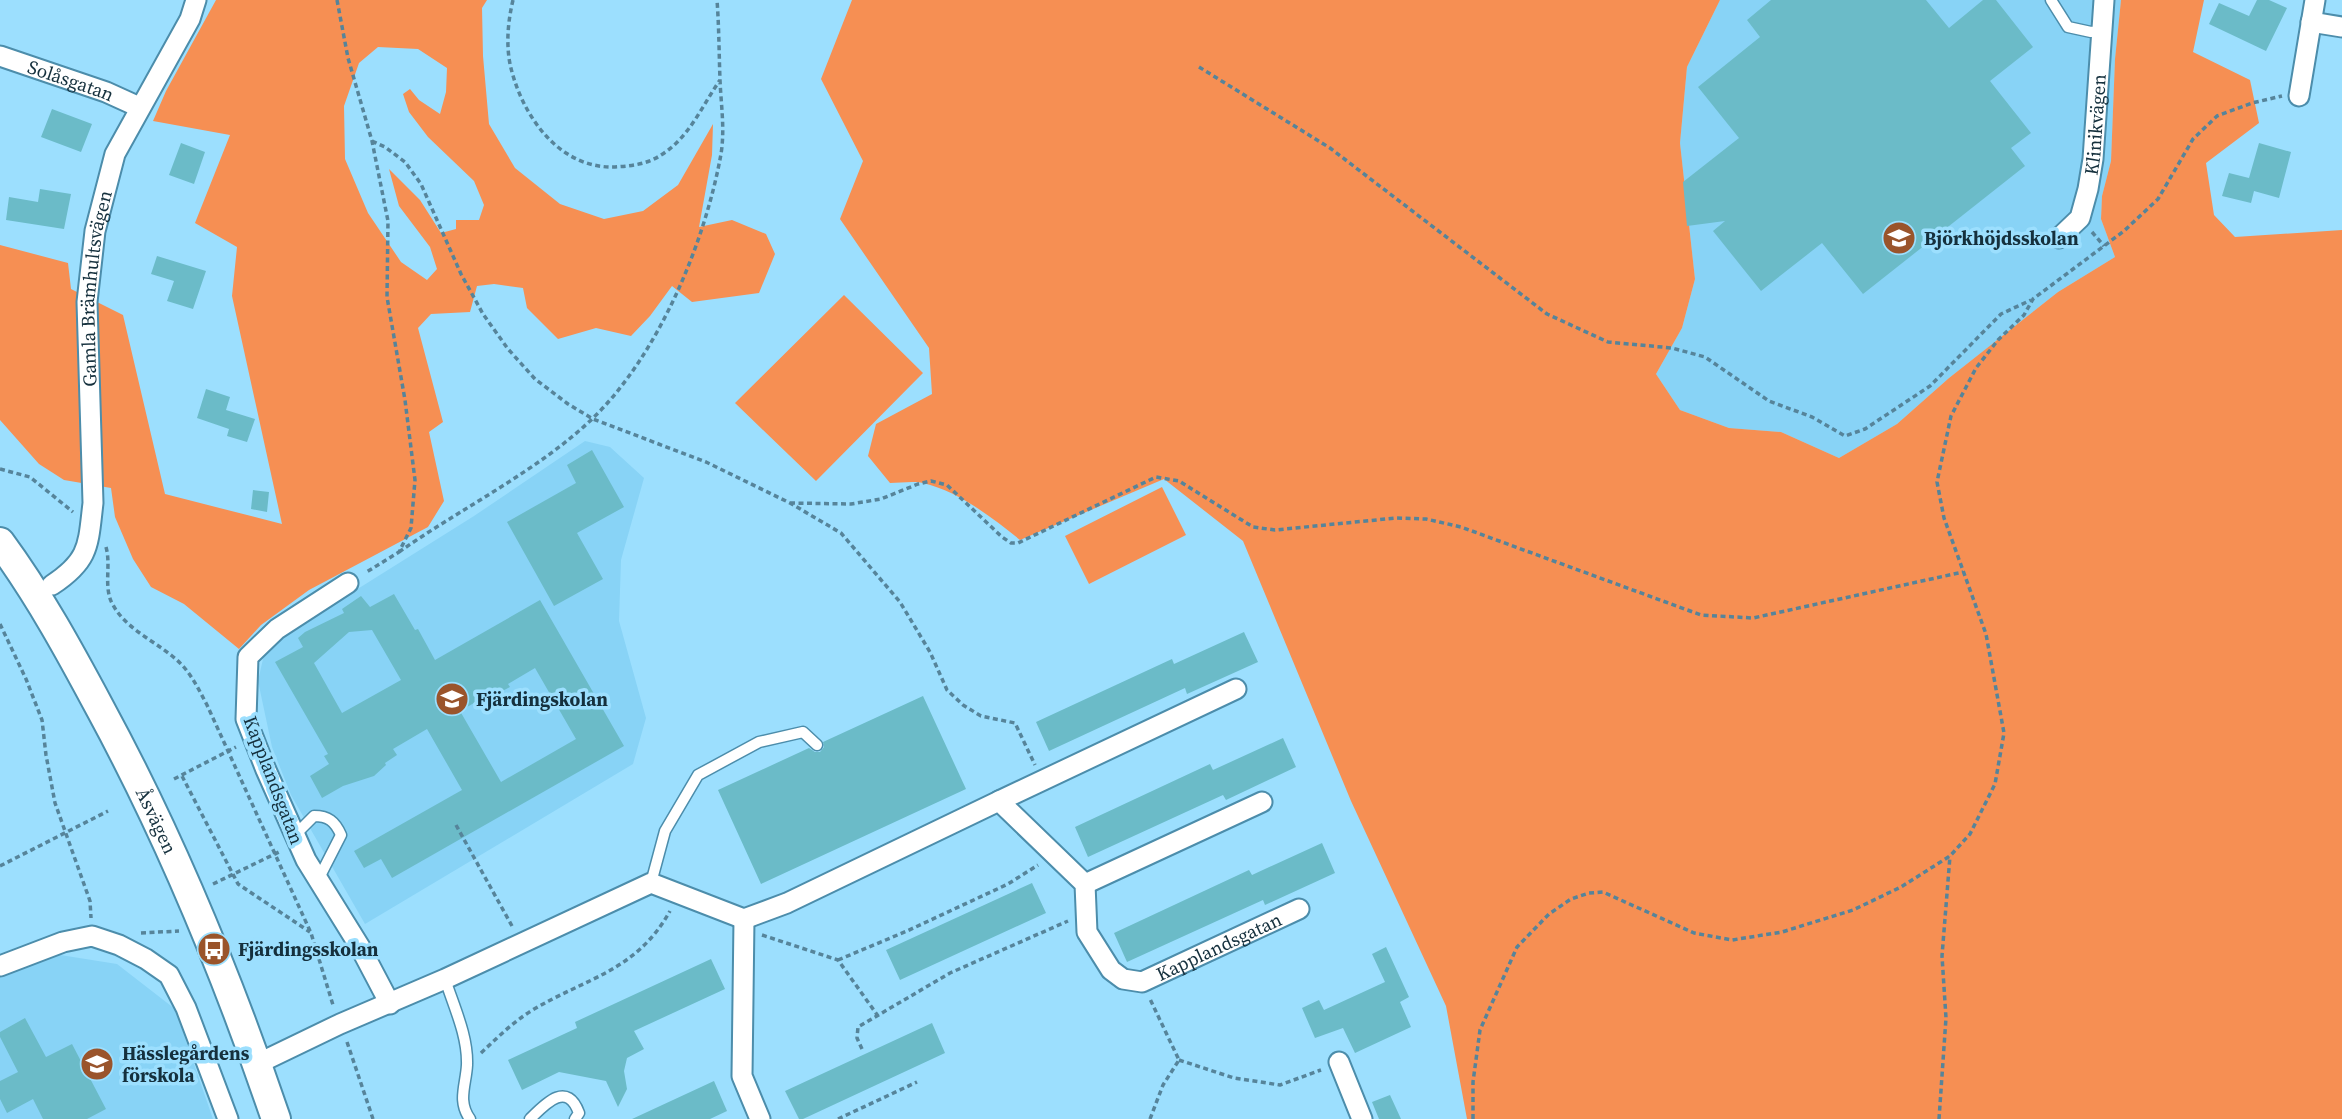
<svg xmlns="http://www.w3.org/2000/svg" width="2342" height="1119" viewBox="0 0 2342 1119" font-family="'Source Serif 4',serif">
	<rect width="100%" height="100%" fill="#9cdffe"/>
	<path fill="#88d3f6" d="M 1720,0 L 2121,0 L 2115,59 L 2111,161 L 2102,196 L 2101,219 L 2115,257 L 2058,292 L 1949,378 L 1897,424 L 1839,458 L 1781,432 L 1729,428 L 1680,410 L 1656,374 L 1682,328 L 1695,279 L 1680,143 L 1687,67 Z
		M 585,441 L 610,447 L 644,478 L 621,560 L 619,621 L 646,718 L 633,764 L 365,924 L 291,795 L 272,747 L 258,681 L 265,650 L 297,627 L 474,516 Z
		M 54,954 L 117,964 L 175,1009 L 213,1119 L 0,1119 L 0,973 Z"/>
	<path fill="#f68f53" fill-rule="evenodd" d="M 216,0 L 487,0 L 482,8 L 483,56 L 489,124 L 515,168 L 560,204 L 604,219 L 643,211 L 678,185 L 713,124 L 712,155 L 699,227 L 732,220 L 766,234 L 775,254 L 759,293 L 692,302 L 672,286 L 650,316 L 631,336 L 596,328 L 558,339 L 527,308 L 523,288 L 494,284 L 477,286 L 470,312 L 431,314 L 418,328 L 443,422 L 429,432 L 444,501 L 428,527 L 309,590 L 261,625 L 239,649 L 184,604 L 151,587 L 133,559 L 115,517 L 111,488 L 64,480 L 39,464 L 0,420 L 0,245 L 68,263 L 71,289 L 123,315 L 165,494 L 282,524 L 232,296 L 237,247 L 195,223 L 230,135 L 153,121 L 166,91 ZM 378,47 L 418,49 L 447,68 L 446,92 L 440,114 L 419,100 L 410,89 L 403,94 L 409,112 L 428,137 L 474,181 L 484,205 L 479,220 L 456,220 L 456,229 L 441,233 L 420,200 L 389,169 L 399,206 L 430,247 L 437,269 L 427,280 L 401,262 L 368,213 L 345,159 L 344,106 L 359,63 Z
		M 852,0 L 1720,0 L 1687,67 L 1680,143 L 1695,279 L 1682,328 L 1656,374 L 1680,410 L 1729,428 L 1781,432 L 1839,458 L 1897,424 L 1949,378 L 2058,292 L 2115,257 L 2101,219 L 2102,196 L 2111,161 L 2115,59 L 2121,0 L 2204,0 L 2193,52 L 2250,80 L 2259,123 L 2206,163 L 2214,215 L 2235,237 L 2342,230 L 2342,1119 L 1467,1119 L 1446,1006 L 1351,801 L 1243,541 L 1164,479 L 1020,540 C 993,518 958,491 923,483 C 913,481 900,483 890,483 L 868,456 L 876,424 L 932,394 L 929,348 L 840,219 L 863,161 L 821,79 Z
		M 844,295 L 923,373 L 816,481 L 735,403 Z
		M 1162,487 L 1186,535 L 1089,584 L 1065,536 Z"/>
	<path fill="#6bbbc8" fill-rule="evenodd" d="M 1771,0 L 1926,0 L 1949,28 L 1983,0 L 1996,0 L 2033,47 L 1990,81 L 2031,133 L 2011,148 L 2025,166 L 1863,294 L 1822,243 L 1761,291 L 1713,231 L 1725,221 L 1687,226 L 1683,182 L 1739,138 L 1698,87 L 1760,37 L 1747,20 Z
		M 2257,0 L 2269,0 L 2287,8 L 2266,51 L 2209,24 L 2219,3 L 2249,16 Z
		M 52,109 L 92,124 L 81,152 L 41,137 Z
		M 181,143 L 205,152 L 194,184 L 169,175 Z
		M 2259,143 L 2291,152 L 2279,198 L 2254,191 L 2251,203 L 2222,196 L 2229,173 L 2249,178 Z
		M 40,189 L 71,194 L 64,229 L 6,220 L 9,197 L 38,202 Z
		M 157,256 L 206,271 L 193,309 L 167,301 L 174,281 L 151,274 Z
		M 206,389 L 230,397 L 226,410 L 255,419 L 247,442 L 227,436 L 229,429 L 197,418 Z
		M 592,450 L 624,507 L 577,533 L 603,579 L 554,606 L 507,522 L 576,483 L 567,465 Z
		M 253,490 L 269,492 L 267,512 L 251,509 Z
		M 394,594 L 415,630 L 418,629 L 435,660 L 540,600 L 624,746 L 392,878 L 381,859 L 364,868 L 354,851 L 462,790 L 427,729 L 393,749 L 397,755 L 385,763 L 386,765 L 374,776 L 343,786 L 322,798 L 310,776 L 329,764 L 324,756 L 328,754 L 275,662 L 303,647 L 298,638 L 305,632 L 344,613 L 342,609 L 361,596 L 370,607 ZM 372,630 L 401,680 L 342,713 L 314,663 L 349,632 ZM 535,668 L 576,739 L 501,782 L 460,711 L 488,695 L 489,698 L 510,687 L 508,684 Z
		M 1244,632 L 1258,662 L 1187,694 L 1185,688 L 1049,751 L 1036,722 L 1172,659 L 1174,664 Z
		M 923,696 L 966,789 L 761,884 L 718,790 L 809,748 L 815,752 L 820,752 L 824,747 L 823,742 Z
		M 1283,738 L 1296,767 L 1226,800 L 1223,795 L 1088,857 L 1075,827 L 1210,764 L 1213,770 Z
		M 1322,843 L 1335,873 L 1265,905 L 1263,900 L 1127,962 L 1114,933 L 1249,870 L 1252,875 Z
		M 1032,883 L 1046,913 L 900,980 L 886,950 Z
		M 1386,947 L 1409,997 L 1400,1002 L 1411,1027 L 1355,1053 L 1343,1028 L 1315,1038 L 1302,1008 L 1319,1000 L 1324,1010 L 1385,982 L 1372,954 Z
		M 711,959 L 725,989 L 634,1031 L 644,1049 L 627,1058 L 624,1071 L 627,1089 L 618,1107 L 606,1081 L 559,1072 L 522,1090 L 508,1060 L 577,1028 L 575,1022 Z
		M 25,1018 L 46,1057 L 72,1044 L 106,1109 L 87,1119 L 43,1119 L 33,1099 L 7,1113 L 0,1099 L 0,1081 L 18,1072 L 0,1037 L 0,1032 Z
		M 932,1023 L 945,1053 L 803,1119 L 799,1119 L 785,1091 Z
		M 714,1081 L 727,1111 L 710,1119 L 632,1119 Z
		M 1390,1095 L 1401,1119 L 1379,1119 L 1372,1102 Z"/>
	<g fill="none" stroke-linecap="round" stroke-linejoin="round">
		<defs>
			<path id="lane" d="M 2051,0 L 2068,27 L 2091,32 L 2100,31
				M 295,835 L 314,816 C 328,816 335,821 341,835 L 318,880
				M 651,883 L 665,831 L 698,775 L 759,742 L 803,732 L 817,745
				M 445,979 C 454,1007 468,1036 467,1065 C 466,1085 457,1101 470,1119
				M 530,1119 C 545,1104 567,1080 579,1113 L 575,1119"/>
			<g id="street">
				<path d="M 2311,22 L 2342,27"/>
				<path id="s1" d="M 0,56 L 106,92 L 139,107"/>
				<path d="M 2299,96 L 2315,0"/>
				<path id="s2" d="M 2059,238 L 2080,218 L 2088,189 L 2093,159 L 2104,0"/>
				<path d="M 348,583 L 277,629 L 248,657 L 246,719 L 266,770 L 306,860 L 360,947 L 390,1004"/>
				<path id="s3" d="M 52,585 C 90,560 88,545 93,503 L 87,302 L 95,231 L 115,154 L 190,19 L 196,0"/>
				<path d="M 999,801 L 1236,689"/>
				<path d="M 1085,884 L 1262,802"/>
				<path d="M 744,919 L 742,1076 L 760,1119"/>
				<path d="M 0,966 L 63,942 L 92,936 L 119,945 L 146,959 L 169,975 L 186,1008 L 228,1119"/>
				<path d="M 1339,1062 L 1362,1119"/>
				<path id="s4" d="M 257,1064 L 340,1024 L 445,979 L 651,883 L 744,919 L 787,903 L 999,801 L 1085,884 L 1087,932 L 1111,970 L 1123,979 L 1142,982 L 1299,909"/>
			</g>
			<g id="secondary">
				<path id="s5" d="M 0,542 C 39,595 70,652 101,710 C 172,841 228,978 276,1119"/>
			</g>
		</defs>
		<use href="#lane" stroke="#4c8dab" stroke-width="13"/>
		<use href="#street" stroke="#4c8dab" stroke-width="23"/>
		<use href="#secondary" stroke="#4c8dab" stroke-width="32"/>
		<path stroke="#56849a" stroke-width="3.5" stroke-dasharray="5 3.5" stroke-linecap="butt" d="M 337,0 L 348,58 L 372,141 L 388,221 L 387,297 L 405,400 L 415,480 L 411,528 L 399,552 L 365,573
			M 513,0 C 508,21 506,43 510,64 C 521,114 558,169 615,167 C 631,166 648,164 661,155 C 689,138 702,106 720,80
			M 1199,67 L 1330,148 L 1547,314 L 1608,342 L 1672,348 L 1705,357 L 1769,401 L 1812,417 L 1845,436 L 1865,429 L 1930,386 L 2001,314 L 2031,300
			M 372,141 L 385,147 L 405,162 L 421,184 L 461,274 L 483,314 L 508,349 L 535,379 L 568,404 L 593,419 L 706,462 L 790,503 L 841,533 L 900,602 L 930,652 L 947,690 L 963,705 L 981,716 L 1015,723 L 1035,765
			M 2092,232 L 2104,246
			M 0,469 L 30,477 L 73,512
			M 790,503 L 851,504 L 881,499 L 918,484 L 931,481 L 947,485 L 1002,537 L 1011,543 L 1018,543 L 1156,477 L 1179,481 L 1253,527 L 1275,530 L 1396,518 L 1426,519 L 1461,527 L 1701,615 L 1753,618 L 1963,572
			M 106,547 C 111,565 104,584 111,601 C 124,630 159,642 180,663 C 192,675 199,690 207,705 L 311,933 L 333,1005
			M 399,552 C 460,509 539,470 592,419 C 658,356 705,243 721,154 C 725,129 721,105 720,80 C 719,53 719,27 717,0
			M 0,624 L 26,679 L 42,720 L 46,755 L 55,803 L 90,901 L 91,918
			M 182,776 L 238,884 L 310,932
			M 174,779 L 236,747
			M 456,825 L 512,926
			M 0,866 L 108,811
			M 213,884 L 281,851
			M 141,933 L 179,931
			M 762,935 L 838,960 L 878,1016
			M 838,960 L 907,931 L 1008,884 L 1038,865
			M 347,1042 L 373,1119
			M 862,1049 L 857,1038 L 858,1027 L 950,973 L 1068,921
			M 481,1053 C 497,1038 512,1023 531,1011 C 585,978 636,972 670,911
			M 1179,1060 L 1234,1078 L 1280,1085 L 1321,1070
			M 838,1119 L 917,1082
			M 1150,1119 L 1163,1085 L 1179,1060 L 1150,999
			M 1473,1119 L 1473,1082 L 1480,1030 L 1517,947 L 1549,914 L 1571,899 L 1589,893 L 1603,892 L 1694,933 L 1732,940 L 1782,932 L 1853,910 L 1901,887 L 1950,856 L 1970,834 L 1995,784 L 2004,733 L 1986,634 L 1944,518 L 1937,482 L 1951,416 L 1976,368 L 1998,340 L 2024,315 L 2033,299 L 2124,231 L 2158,199 L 2193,139 L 2217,116 L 2252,103 L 2282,96
			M 1939,1119 L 1946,1018 L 1942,956 L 1950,856"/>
		<use href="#lane" stroke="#fff" stroke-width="10"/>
		<use href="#street" stroke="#fff" stroke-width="19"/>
		<use href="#secondary" stroke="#fff" stroke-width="28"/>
	</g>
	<defs>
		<symbol id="school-disc" viewBox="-11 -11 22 22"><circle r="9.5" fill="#9a542b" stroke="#9cdffe"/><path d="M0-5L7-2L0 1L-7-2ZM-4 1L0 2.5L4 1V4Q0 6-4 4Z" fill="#fff"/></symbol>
		<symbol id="bus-disc" viewBox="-11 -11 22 22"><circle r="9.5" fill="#9a542b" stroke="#9cdffe"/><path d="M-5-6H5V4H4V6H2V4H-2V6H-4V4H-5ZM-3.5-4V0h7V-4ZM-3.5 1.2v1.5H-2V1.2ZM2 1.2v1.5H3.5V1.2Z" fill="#fff"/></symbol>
	</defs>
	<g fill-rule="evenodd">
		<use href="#school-disc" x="1880" y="219" width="38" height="38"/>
		<use href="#school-disc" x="433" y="680" width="38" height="38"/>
		<use href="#bus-disc" x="195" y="930" width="38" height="38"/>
		<use href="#school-disc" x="78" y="1045" width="38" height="38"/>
	</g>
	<g text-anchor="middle" stroke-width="7" stroke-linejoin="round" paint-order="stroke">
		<g font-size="19" fill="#15303d" stroke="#9cdffe">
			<text dy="7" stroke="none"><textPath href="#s1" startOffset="75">Solåsgatan</textPath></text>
			<text dy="7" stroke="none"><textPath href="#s2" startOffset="124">Klinikvägen</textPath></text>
			<text dy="7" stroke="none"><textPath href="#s3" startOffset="312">Gamla Brämhultsvägen</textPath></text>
			<text transform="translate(274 780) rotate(69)" y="7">Kapplandsgatan</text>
			<text dy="7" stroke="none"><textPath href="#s5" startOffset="320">Åsvägen</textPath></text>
			<text dy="7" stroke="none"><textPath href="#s4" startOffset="1146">Kapplandsgatan</textPath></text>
		</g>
		<g font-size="19" font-weight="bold" fill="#15303d" stroke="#9cdffe" text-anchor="start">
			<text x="1924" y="245">Björkhöjdsskolan</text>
			<text x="476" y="706">Fjärdingskolan</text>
			<text x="238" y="956">Fjärdingsskolan</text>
			<text x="122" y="1060">Hässlegårdens<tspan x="122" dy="22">förskola</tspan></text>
		</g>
	</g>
</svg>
